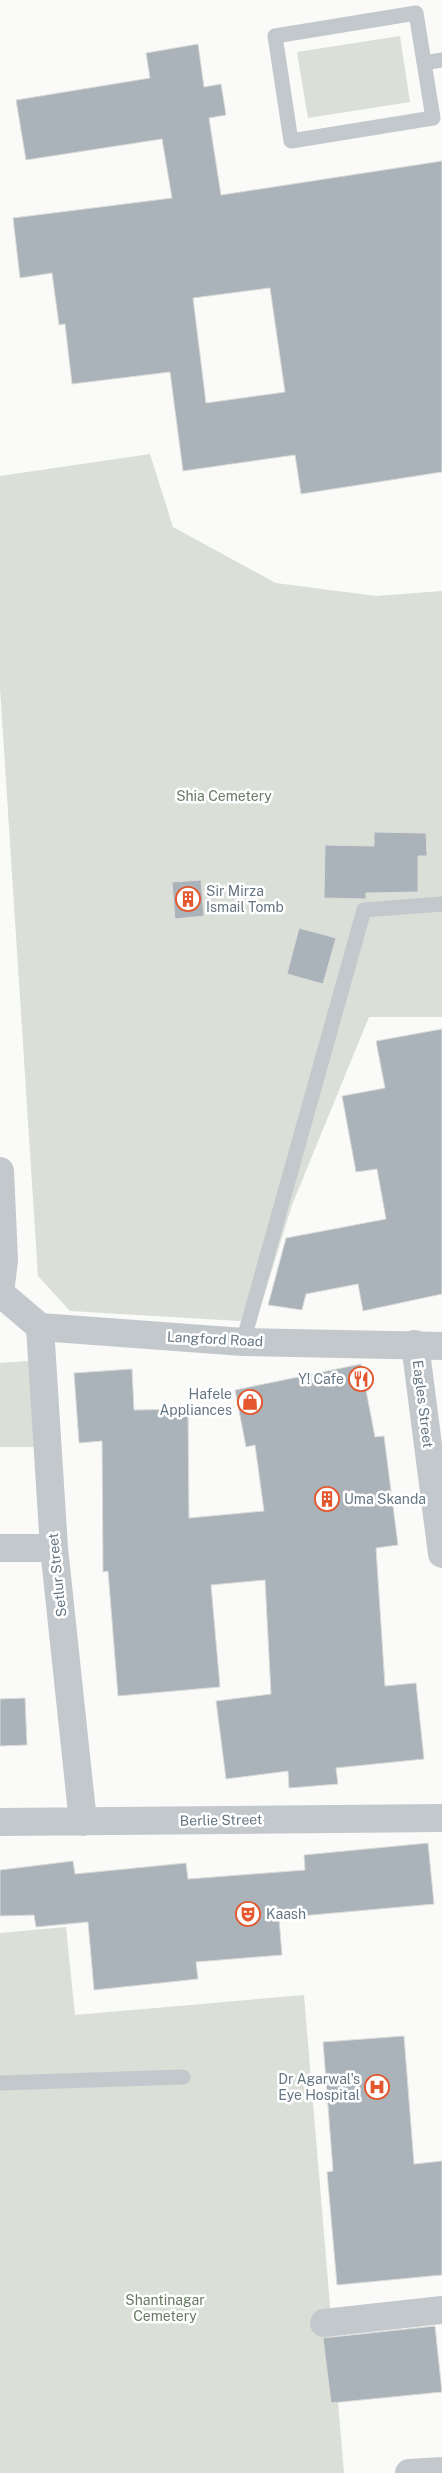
<svg xmlns="http://www.w3.org/2000/svg" width="442" height="2473" viewBox="0 0 442 2473" font-family="'Public Sans',sans-serif">
	<rect width="100%" height="100%" fill="#fafaf8"/>
	<path fill="#dadfd7" d="M 400,36 L 410,102 L 308,118 L 297,52 Z
		M 150,454 L 173,527 L 276,583 L 376,596 L 442,591 L 442,1017 L 369,1017 L 292,1205 L 256,1322 L 70,1311 L 38,1276 L 0,688 L 0,476 Z
		M 29,1361 L 34,1447 L 0,1447 L 0,1363 Z
		M 66,1927 L 75,2015 L 304,1995 L 344,2473 L 0,2473 L 0,1933 Z"/>
	<path fill="#aab3b9" stroke="#dcdcda" fill-rule="evenodd" d="M 198,44 L 204,87 L 221,84 L 226,115 L 209,118 L 221,195 L 442,161 L 442,472 L 301,494 L 295,455 L 183,471 L 170,372 L 72,384 L 65,324 L 59,325 L 52,273 L 20,278 L 13,218 L 172,198 L 162,139 L 26,160 L 16,100 L 150,78 L 146,53 ZM 270,288 L 285,392 L 206,403 L 193,298 Z
		M 374,832 L 426,833 L 427,856 L 418,856 L 418,892 L 366,893 L 366,899 L 324,898 L 325,845 L 374,846 Z
		M 201,880 L 204,916 L 175,919 L 172,882 Z
		M 299,928 L 336,938 L 323,984 L 287,974 Z
		M 442,1029 L 442,1294 L 363,1311 L 358,1284 L 306,1294 L 302,1310 L 268,1305 L 286,1238 L 386,1219 L 377,1169 L 356,1172 L 342,1096 L 385,1088 L 376,1041 Z
		M 361,1364 L 375,1437 L 384,1436 L 398,1545 L 376,1548 L 385,1686 L 416,1683 L 424,1759 L 336,1768 L 338,1784 L 289,1788 L 288,1771 L 226,1779 L 216,1701 L 271,1694 L 265,1580 L 211,1585 L 220,1687 L 118,1696 L 108,1571 L 103,1572 L 102,1441 L 79,1443 L 74,1373 L 132,1369 L 134,1410 L 188,1409 L 189,1518 L 264,1511 L 255,1445 L 246,1447 L 235,1390 Z
		M 25,1698 L 27,1745 L 0,1746 L 0,1699 Z
		M 428,1843 L 434,1904 L 279,1918 L 282,1955 L 196,1962 L 198,1979 L 94,1990 L 88,1922 L 36,1927 L 34,1915 L 0,1916 L 0,1870 L 73,1861 L 75,1874 L 186,1863 L 188,1879 L 305,1870 L 304,1855 Z
		M 404,2036 L 414,2164 L 442,2161 L 442,2275 L 337,2285 L 327,2172 L 333,2171 L 323,2042 Z
		M 435,2326 L 442,2392 L 331,2403 L 323,2338 Z"/>
	<g fill="none" stroke-linecap="round" stroke-linejoin="round">
		<path stroke="#c3c8cc" stroke-width="15" d="M 416,13 L 433,118 L 291,141 L 275,36 Z
			M 424,63 L 442,60
			M 243,1342 L 364,910 L 442,904
			M 0,2083 L 183,2077"/>
		<path stroke="#c3c8cc" stroke-width="28" d="M 0,1171 L 4,1260 L 0,1293
			M 40,1327 L 54,1548 L 83,1822
			M 415,1344 L 442,1554
			M 0,1548 L 54,1548
			M 0,1822 L 442,1818
			M 324,2323 L 442,2310
			M 409,2473 L 442,2471"/>
		<path stroke="#c3c8cc" stroke-width="28" d="M 0,1293 L 40,1327 L 243,1342 L 442,1346"/>
	</g>
	<defs>
		<symbol id="building-ring" viewBox="-11 -11 22 22"><circle r="9.5" fill="#fff" stroke="#e4572e" stroke-width="1.5"/><path d="M-4-6H4V6H1V3H-1V6H-4ZM-2.5-4.3h1.7v1.8h-1.7ZM.8-4.3h1.7v1.8H.8ZM-2.5-1h1.7V.8h-1.7ZM.8-1h1.7V.8H.8Z" fill="#e4572e"/></symbol>
		<symbol id="restaurant-ring" viewBox="-11 -11 22 22"><circle r="9.5" fill="#fff" stroke="#e4572e" stroke-width="1.5"/><path d="M-5-6h1v4h1v-4h1v4h1v-4h1v5L-1.5 .5V6h-2V.5L-5-1ZM5-6V6H3V1.5H1.5Q1.5-4 5-6Z" fill="#e4572e"/></symbol>
		<symbol id="shop-ring" viewBox="-11 -11 22 22"><circle r="9.5" fill="#fff" stroke="#e4572e" stroke-width="1.5"/><path d="M-5-2.5h2.3a2.7 3.5 0 0 1 5.4 0H5L5.5 6h-11ZM-1.5-2.5h3a1.5 2.3 0 0 0-3 0Z" fill="#e4572e"/></symbol>
		<symbol id="theatre-ring" viewBox="-11 -11 22 22"><circle r="9.5" fill="#fff" stroke="#e4572e" stroke-width="1.5"/><path d="M-5-5.5Q0-4 5-5.5V0Q5 5 0 6Q-5 5-5 0ZM-3.3-2.5H-1v1.5H-3.3ZM1-2.5H3.3v1.5H1ZM-2.8 1Q0 5.5 2.8 1Z" fill="#e4572e"/></symbol>
		<symbol id="hospital-ring" viewBox="-11 -11 22 22"><circle r="9.5" fill="#fff" stroke="#e4572e" stroke-width="1.5"/><path d="M-5-5h3v3.5h4V-5h3V5h-3V1.5h-4V5h-3Z" fill="#e4572e"/></symbol>
	</defs>
	<g fill-rule="evenodd">
		<use href="#building-ring" x="174" y="885" width="28" height="28"/>
		<use href="#restaurant-ring" x="347" y="1365" width="28" height="28"/>
		<use href="#shop-ring" x="236" y="1388" width="28" height="28"/>
		<use href="#building-ring" x="313" y="1485" width="28" height="28"/>
		<use href="#theatre-ring" x="234" y="1900" width="28" height="28"/>
		<use href="#hospital-ring" x="363" y="2073" width="28" height="28"/>
	</g>
	<g text-anchor="middle" stroke-width="5" stroke-linejoin="round" paint-order="stroke">
		<g font-size="14" fill="#687a64" stroke="#fff">
			<text x="224" y="801">Shia Cemetery</text>
			<text x="165" y="2305">Shantinagar<tspan x="165" dy="16">Cemetery</tspan></text>
		</g>
		<g font-size="14" fill="#657683" stroke="#fff" text-anchor="start">
			<text x="206" y="896">Sir Mirza<tspan x="206" dy="16">Ismail Tomb</tspan></text>
			<text x="344" y="1384" text-anchor="end">Y! Cafe</text>
			<text x="232" y="1399" text-anchor="end">Hafele<tspan x="232" dy="16">Appliances</tspan></text>
			<text x="344" y="1504">Uma Skanda</text>
			<text x="266" y="1919">Kaash</text>
			<text x="360" y="2084" text-anchor="end">Dr Agarwal's<tspan x="360" dy="16">Eye Hospital</tspan></text>
		</g>
		<g font-size="14" fill="#657683" stroke="#fff">
			<text transform="translate(215 1339) rotate(3)" y="5">Langford Road</text>
			<text transform="translate(423 1404) rotate(83)" y="5">Eagles Street</text>
			<text transform="translate(57 1575) rotate(-96)" y="5">Setlur Street</text>
			<text transform="translate(221 1820) rotate(-1)" y="5">Berlie Street</text>
		</g>
	</g>
</svg>
